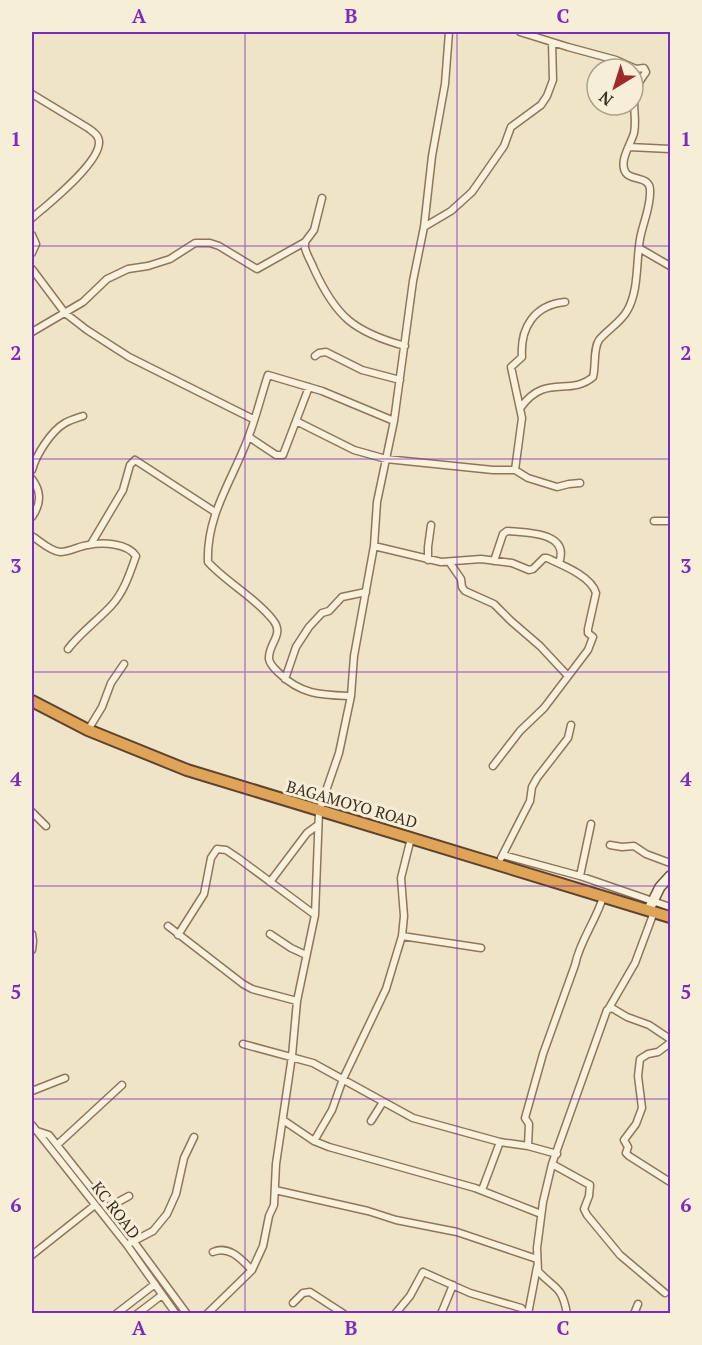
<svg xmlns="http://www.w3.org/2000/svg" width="702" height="1345" viewBox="0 0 702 1345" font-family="'PT Serif',serif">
	<rect width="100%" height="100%" fill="#f0e4c8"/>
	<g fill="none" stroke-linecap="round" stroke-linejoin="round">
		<defs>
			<path id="street" d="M 520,32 L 568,47 L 616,60 L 636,69 L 644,68 L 646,72 C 642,78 637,84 635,92 C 632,105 637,119 634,133 C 631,144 618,162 626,173 C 632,181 650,176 650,190 C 651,207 643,222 640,239 C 636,262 639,291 627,311 C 621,322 606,331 599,340 C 593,349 596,366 593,377 C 569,397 546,373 521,407
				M 32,94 L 88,128 C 93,132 99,135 99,142 C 100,163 47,205 32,218
				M 629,147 L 670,149
				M 322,198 L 314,230 L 305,242 L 305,248 C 307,256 311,261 314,269 C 336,317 354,332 405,346
				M 424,227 L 451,211 L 472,192 L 504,146 L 511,127 L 541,105 L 547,96 L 553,80 L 552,42
				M 32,235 L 36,244 L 32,253
				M 639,248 L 670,266
				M 32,269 L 65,313 L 87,330 L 129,357 L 253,419
				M 32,332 L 83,302 L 107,279 L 128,269 L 148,266 L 170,259 L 195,243 L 210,243 L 219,246 L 257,269 L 305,242
				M 315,356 L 319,353 L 326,352 L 362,370 L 400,380
				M 296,421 L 354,450 L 386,459 L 493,470 L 515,470 L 528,478 L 557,487 L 569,484 L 580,483
				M 249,437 L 276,455 L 283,455 L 309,387
				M 32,470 C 36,455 51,431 65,423 C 70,420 77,418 83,416
				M 515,470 L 522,418 L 511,367 L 522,357 C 520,328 534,305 565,302
				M 32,479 C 42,492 41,504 32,517
				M 654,521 L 670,521
				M 32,536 C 40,541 50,551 60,552 C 70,552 79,546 88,545 C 103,542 127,543 136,556 C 130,573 124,592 111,606 C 98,620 80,633 68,649
				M 91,544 L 123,490 L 130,465 L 135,460 L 215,512
				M 374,546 L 441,562 L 481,559 L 512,563 L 529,570 L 533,569 L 544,558 L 547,558 C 562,565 591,576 596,593 L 588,629 L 588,633 L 593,637 L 588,650 L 544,708 L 520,731 L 493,766
				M 428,560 L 428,547 L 431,525
				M 494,561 L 503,534 L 507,531 C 528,533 570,532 559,563
				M 450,563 L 461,579 L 462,587 L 465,591 L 494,604 L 511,621 L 540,646 L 568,676
				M 285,679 L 296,647 L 309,627 L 322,613 L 329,611 L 342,597 L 366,592
				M 351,696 C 322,695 301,695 279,673 C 275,669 270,665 269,659 C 268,643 285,635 273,620 C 255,597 227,583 208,562 C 206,515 233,479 248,438 C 256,418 261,396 268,375 L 322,391 L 394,421
				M 88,730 L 102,707 L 111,683 L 124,664
				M 32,812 L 46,826
				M 610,845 L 622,847 L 634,846 L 646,854 L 670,863
				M 503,855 L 580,876 L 670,907
				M 501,858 L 530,801 L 532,787 L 537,778 L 568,738 L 571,725
				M 580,876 L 591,824
				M 270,882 L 307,833 L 318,825
				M 168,926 L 243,984 L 252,989 L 297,1001
				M 32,934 L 33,941 L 32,950
				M 270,934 L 291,948 L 306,955
				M 178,935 L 204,894 L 211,858 L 217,849 L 226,850 L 238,858 L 315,915
				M 402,936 L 481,948
				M 609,1008 L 635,963 L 654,912
				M 670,1043 L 658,1052 L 648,1054 L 640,1059 L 638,1076 L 642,1108 L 636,1124 L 624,1140 L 628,1147 L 626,1153 L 629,1156 L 670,1182
				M 243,1044 L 313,1063 L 413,1118 L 500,1142 L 528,1146 L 557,1154
				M 32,1091 L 65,1078
				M 283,1120 L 314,1141 L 329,1147 L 475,1188 L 541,1214
				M 371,1121 L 383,1102
				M 32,1125 L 127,1245 L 176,1314
				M 37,1131 L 49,1135 L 134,1242 L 187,1314
				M 314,1141 L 332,1110 L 343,1079 L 386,989 L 402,936 L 404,916 L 401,878 L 411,838
				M 57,1145 L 122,1085
				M 528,1146 L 529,1124 L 525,1118 L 543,1054 L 575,965 C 580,940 596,921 603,897
				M 552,1164 L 590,1185 L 589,1196 L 584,1209 L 587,1215 L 620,1255 L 665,1293
				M 275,1190 L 368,1211 L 396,1220 L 457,1232 L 537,1259
				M 482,1190 L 500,1142
				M 107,1208 L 129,1196
				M 130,1243 L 153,1231 L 167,1214 L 176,1194 L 184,1158 L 194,1137
				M 213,1252 C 229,1245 241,1259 252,1270
				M 32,1255 L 95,1205
				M 293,1303 L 303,1293 L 310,1292 L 344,1314
				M 116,1314 L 155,1284
				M 137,1314 L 162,1295
				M 207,1314 L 252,1270 L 263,1246 L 269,1216 L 274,1205 L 276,1164 L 292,1056 L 297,1001 L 315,915 L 319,811 L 339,753 L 351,696 L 354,656 L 374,546 L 377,502 L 394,421 L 413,281 L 424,227 L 432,156 L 445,84 L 449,32
				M 395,1314 L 410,1296 L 423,1272 L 470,1293 L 521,1308 L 526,1314
				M 441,1314 L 453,1285
				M 528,1314 L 537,1267
				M 567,1314 C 562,1285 555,1290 538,1271 L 537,1248 L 543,1202 L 552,1164 L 607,1010 L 612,1008 L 627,1017 L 649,1025 L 670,1039
				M 634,1314 L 638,1304"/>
			<path id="secondary" d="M 649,909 L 660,887 L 670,876"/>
			<path id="highway" d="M 32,701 L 88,730 L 187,770 L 670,917"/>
		</defs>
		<use href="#street" stroke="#8d765c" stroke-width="9"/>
		<use href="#secondary" stroke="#6f573f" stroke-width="12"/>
		<use href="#highway" stroke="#5b4430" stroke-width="14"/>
		<use href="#street" stroke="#faf1dc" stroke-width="6"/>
		<use href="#secondary" stroke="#faf1dc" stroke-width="9"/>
		<use href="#highway" stroke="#e0a458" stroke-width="10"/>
	</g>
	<path fill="none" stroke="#7b2cbf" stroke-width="1.5" stroke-opacity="0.55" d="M 245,32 L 245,1314M 457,32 L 457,1314M 32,246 L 670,246M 32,459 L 670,459M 32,672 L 670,672M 32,886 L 670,886M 32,1099 L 670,1099"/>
	<g text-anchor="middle" stroke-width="6" stroke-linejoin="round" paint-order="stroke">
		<g font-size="16" fill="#3d2e20" stroke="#f7eed8">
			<text transform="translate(352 804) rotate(16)" y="6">BAGAMOYO ROAD</text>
			<text transform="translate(116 1210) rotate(52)" y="6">KC ROAD</text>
		</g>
	</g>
	<rect width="702" height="1345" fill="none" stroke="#f7eed8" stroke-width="66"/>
	<g transform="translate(615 87) rotate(218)"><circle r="28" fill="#f7eed8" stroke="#ada18e" stroke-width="1.5"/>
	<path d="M0-4.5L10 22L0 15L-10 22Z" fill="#9e2a2b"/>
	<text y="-9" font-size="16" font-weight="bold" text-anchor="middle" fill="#3d2e20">N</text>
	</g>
	<rect x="33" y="33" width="636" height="1279" fill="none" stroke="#7b2cbf" stroke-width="2"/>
	<g font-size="20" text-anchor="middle" font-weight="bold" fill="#7b2cbf">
		<text x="139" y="23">A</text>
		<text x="351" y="23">B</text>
		<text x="563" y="23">C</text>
		<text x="16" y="146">1</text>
		<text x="686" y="146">1</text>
		<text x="16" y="360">2</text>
		<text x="686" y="360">2</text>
		<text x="16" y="573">3</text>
		<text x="686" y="573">3</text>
		<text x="16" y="786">4</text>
		<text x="686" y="786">4</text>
		<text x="16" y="999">5</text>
		<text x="686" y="999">5</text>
		<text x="16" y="1212">6</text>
		<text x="686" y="1212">6</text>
		<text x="139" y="1335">A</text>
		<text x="351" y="1335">B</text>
		<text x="563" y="1335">C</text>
	</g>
</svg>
